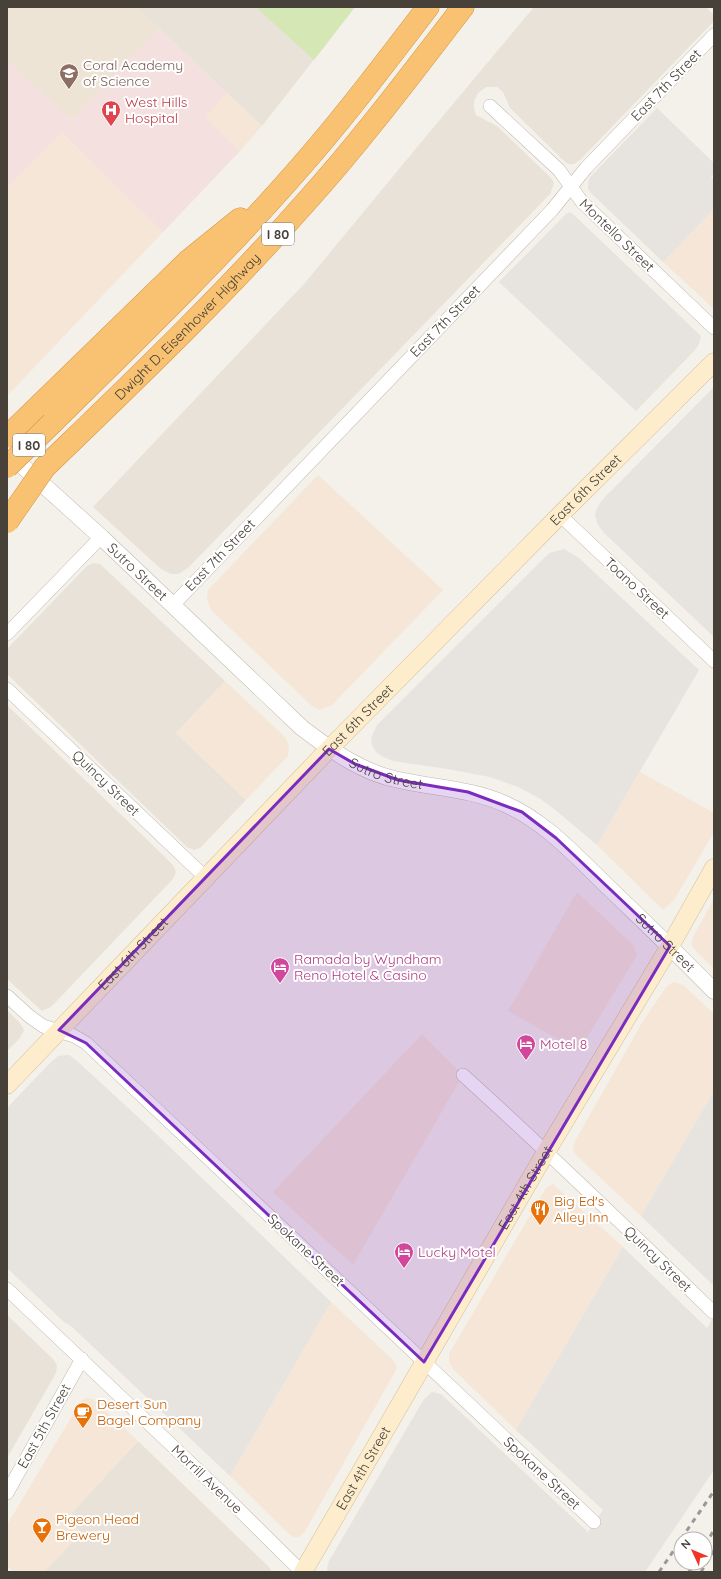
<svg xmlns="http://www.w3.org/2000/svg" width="721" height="1579" viewBox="0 0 721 1579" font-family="Quicksand,sans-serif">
	<rect width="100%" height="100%" fill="#f4f1ea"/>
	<path fill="#e8e2d9" d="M 136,7 L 355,7 L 262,126 Z
		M 534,7 L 706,7 L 714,15 L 714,21 L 580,160 L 574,164 L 568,164 L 562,159 L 510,108 L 503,92 L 497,87 L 486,87 L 478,93 L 474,101 L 474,109 L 476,115 L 497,126 L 551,178 L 554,183 L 550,194 L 188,568 L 178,574 L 171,574 L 161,569 L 93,507 L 304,284 L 428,134 Z
		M 93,563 L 100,564 L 225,681 L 176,733 L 246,800 L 200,848 L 194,850 L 187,847 L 7,674 L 7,649 L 87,566 Z
		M 7,705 L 166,858 L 173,865 L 176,872 L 173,879 L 51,1007 L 42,1011 L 7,979 Z
		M 7,1010 L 20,1023 L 24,1030 L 20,1038 L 7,1051 Z
		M 7,1315 L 54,1360 L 57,1366 L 56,1373 L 7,1458 Z
		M 138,1441 L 269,1567 L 272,1572 L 44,1572 L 81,1533 L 67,1518 Z"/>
	<path fill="#f5e6d7" d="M 227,93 L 262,126 L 240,151 L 204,117 Z
		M 62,133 L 163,232 L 7,396 L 7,188 Z
		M 714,209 L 714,309 L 663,262 Z
		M 318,475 L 443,590 L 332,705 L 320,710 L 312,706 L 211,610 L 207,599 L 208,590 Z
		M 225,681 L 285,737 L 289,746 L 288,756 L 246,800 L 176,733 Z
		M 640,772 L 714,813 L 714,832 L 674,900 L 663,910 L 597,845 Z
		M 577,892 L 633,945 L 637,955 L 579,1051 L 508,1011 Z
		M 714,899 L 714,969 L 695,950 L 691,944 L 694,935 Z
		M 674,982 L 683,985 L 714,1014 L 714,1091 L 641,1216 L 575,1154 L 573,1148 L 575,1141 L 643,1021 L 667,986 Z
		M 422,1034 L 463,1075 L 353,1265 L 273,1192 Z
		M 553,1184 L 623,1247 L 516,1430 L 453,1369 L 449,1361 L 449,1354 L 546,1188 Z
		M 331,1302 L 391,1358 L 397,1366 L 396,1370 L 304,1533 L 298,1537 L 294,1537 L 289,1534 L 230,1476 Z
		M 86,1398 L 93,1399 L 138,1441 L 67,1518 L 81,1533 L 44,1572 L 14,1572 L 7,1566 L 7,1525 L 81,1401 Z"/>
	<path fill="#e7e3df" d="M 657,108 L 714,163 L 714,173 L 711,177 L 714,180 L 714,209 L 663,262 L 592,194 L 588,189 L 588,183 L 590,177 Z
		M 570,212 L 574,215 L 701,336 L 699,344 L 696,349 L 636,411 L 499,282 L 566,214 Z
		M 714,387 L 714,637 L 604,533 L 598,525 L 595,515 L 597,508 L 602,500 Z
		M 564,549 L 579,558 L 699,670 L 597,845 L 553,808 L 539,798 L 518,787 L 490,777 L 447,769 L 393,761 L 383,757 L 376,752 L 372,745 L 371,738 L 377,725 L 549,553 Z
		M 69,1055 L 76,1060 L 150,1128 L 331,1302 L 230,1476 L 71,1326 L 64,1322 L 7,1268 L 7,1108 L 50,1063 L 58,1056 Z
		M 714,1091 L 714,1286 L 641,1216 Z
		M 623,1247 L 707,1328 L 714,1316 L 714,1470 L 645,1572 L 328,1572 L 327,1568 L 329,1561 L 424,1399 L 432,1392 L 441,1394 L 588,1532 L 603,1510 L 516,1430 Z"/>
	<path fill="#ede4d5" d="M 7,7 L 136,7 L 159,29 L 71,120 L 7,60 Z"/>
	<path fill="#f4e0df" d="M 159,29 L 227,93 L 205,117 L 240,151 L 163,232 L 62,133 L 7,188 L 7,60 L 71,120 Z"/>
	<path fill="#d4e7b5" d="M 256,7 L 355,7 L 314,60 Z"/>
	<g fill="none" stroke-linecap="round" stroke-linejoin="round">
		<defs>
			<path id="minor" d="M 490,106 L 559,170 L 582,202 L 714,328
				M 560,515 L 714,661
				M 173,605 L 552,210 L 586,168 L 714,35
				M 7,634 L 101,537
				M 7,689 L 206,878
				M 7,996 L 29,1016 L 43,1026 L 74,1036 L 86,1043 L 594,1522
				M 463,1075 C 548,1152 631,1232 713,1312
				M 7,1289 L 222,1493 L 302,1572
				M 7,1493 L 82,1359"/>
			<g id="tertiary">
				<path id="s1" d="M 7,452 L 101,537 L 302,728 C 331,750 362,773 399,780 C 435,788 472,789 505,804 C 544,821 574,854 604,883 C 641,919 678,954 714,991"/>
			</g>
			<g id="secondary">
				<path id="s2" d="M 7,1085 L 329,749 L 560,515 L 714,362"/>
				<path id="s3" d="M 303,1572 L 546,1152 L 670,946 L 714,868"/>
			</g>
			<g id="motorway">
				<path d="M 52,423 C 135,341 219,260 296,172 C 343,119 385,63 428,7"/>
				<path d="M 7,437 L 188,261 L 240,219"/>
				<path id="s4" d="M 45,467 C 134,381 224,295 306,202 C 362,140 412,73 463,7"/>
			</g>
		</defs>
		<use href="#minor" stroke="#c0b8ad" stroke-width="14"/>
		<use href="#tertiary" stroke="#c0b8ad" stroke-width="17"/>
		<use href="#secondary" stroke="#d2c09c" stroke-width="19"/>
		<use href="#motorway" stroke="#d89541" stroke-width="23"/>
		<use href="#minor" stroke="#fff" stroke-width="13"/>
		<use href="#tertiary" stroke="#fff" stroke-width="16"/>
		<use href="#secondary" stroke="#fdedcc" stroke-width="18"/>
		<use href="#motorway" stroke="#f8c272" stroke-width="22"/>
		<path stroke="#989898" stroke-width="3" stroke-dasharray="5 5" stroke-linecap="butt" d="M 681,1539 L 714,1491
			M 705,1545 L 714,1530
			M 659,1572 L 681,1540
			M 689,1572 L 695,1563
			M 701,1572 L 714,1550"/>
		<defs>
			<path id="motorway-bridge" d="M 7,467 L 52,423
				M 7,522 L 45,467"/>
		</defs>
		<use href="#motorway-bridge" stroke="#d89541" stroke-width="23" stroke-linecap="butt"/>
		<use href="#motorway-bridge" stroke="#f8c272" stroke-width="22"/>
	</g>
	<path fill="#7b2cbf" fill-opacity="0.2" stroke="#7b2cbf" stroke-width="3" stroke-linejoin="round" d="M 329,749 L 355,764 L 398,780 L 468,792 L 522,812 L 556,838 L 670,946 L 424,1362 L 86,1043 L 59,1030 Z"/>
	<defs>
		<symbol id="school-pin" viewBox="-11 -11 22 30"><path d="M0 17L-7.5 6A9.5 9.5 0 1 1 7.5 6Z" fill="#8d6e63" stroke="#fff"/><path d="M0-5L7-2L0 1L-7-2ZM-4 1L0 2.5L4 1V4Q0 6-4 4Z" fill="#fff"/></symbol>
		<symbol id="hospital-pin" viewBox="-11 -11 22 30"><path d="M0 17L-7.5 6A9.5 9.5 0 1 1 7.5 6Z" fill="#e0444e" stroke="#fff"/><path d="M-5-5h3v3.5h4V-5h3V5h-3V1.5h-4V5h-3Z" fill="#fff"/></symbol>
		<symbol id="hotel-pin" viewBox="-11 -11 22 30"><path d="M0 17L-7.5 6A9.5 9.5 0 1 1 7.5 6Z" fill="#d1479c" stroke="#fff"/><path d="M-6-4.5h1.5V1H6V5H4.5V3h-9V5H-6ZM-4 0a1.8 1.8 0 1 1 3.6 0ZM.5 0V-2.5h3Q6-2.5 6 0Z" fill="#fff"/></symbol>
		<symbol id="restaurant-pin" viewBox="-11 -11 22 30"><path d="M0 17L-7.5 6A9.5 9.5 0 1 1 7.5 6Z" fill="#e8710a" stroke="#fff"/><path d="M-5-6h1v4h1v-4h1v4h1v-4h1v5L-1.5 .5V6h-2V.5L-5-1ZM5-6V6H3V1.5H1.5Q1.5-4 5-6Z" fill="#fff"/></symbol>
		<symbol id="cafe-pin" viewBox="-11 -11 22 30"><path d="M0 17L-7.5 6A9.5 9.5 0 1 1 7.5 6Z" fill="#e8710a" stroke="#fff"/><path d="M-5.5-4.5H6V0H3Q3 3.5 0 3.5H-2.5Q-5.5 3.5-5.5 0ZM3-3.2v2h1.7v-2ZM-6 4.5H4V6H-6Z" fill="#fff"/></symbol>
		<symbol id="bar-pin" viewBox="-11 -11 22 30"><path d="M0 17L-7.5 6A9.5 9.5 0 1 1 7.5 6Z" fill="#e8710a" stroke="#fff"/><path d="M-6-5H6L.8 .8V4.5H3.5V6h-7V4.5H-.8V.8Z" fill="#fff"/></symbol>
	</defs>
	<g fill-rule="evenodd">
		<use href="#school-pin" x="58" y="62" width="22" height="30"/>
		<use href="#hospital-pin" x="100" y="99" width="22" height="30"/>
		<use href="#hotel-pin" x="269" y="956" width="22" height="30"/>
		<use href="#hotel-pin" x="515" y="1033" width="22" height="30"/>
		<use href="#restaurant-pin" x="529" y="1198" width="22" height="30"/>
		<use href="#hotel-pin" x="393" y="1241" width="22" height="30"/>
		<use href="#cafe-pin" x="72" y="1401" width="22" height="30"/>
		<use href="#bar-pin" x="31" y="1516" width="22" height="30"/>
	</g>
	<g text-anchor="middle" stroke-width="4" stroke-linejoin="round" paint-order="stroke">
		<g fill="#fff" stroke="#7f7a74" stroke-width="1">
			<rect x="262" y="223" width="32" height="22" rx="3"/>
			<rect x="13" y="434" width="32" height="22" rx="3"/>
		</g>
		<g font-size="13" font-weight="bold" fill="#484139">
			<text x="278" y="239">I 80</text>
			<text x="29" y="450">I 80</text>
		</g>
		<g font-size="14" fill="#785e54" stroke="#fff" text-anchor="start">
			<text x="83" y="70">Coral Academy<tspan x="83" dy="16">of Science</tspan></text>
		</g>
		<g font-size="14" fill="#484139" stroke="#fff">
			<text transform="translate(666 85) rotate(-46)" y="5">East 7th Street</text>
			<text transform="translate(617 235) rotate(44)" y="5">Montello Street</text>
			<text transform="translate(445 321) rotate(-46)" y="5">East 7th Street</text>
			<text dy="5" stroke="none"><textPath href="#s4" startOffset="200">Dwight D. Eisenhower Highway</textPath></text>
			<text dy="5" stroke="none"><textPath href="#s2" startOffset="830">East 6th Street</textPath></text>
			<text transform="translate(220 555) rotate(-46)" y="5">East 7th Street</text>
			<text dy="5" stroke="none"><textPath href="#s1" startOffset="177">Sutro Street</textPath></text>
			<text transform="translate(637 588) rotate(43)" y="5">Toano Street</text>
			<text dy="5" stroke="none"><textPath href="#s2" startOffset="506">East 6th Street</textPath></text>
			<text dy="5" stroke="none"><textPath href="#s1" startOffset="501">Sutro Street</textPath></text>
			<text transform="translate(106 783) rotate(44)" y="5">Quincy Street</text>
			<text dy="5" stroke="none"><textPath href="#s1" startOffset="837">Sutro Street</textPath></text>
			<text dy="5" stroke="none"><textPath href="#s2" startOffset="182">East 6th Street</textPath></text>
			<text dy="5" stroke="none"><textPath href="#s3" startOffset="444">East 4th Street</textPath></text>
			<text transform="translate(306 1250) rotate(43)" y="5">Spokane Street</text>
			<text transform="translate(658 1259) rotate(44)" y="5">Quincy Street</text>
			<text transform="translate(44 1426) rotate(-61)" y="5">East 5th Street</text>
			<text dy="5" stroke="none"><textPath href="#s3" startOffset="120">East 4th Street</textPath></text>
			<text transform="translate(542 1473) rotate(43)" y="5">Spokane Street</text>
			<text transform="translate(207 1479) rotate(44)" y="5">Morrill Avenue</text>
		</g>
		<g font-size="14" fill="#be3a42" stroke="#fff" text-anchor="start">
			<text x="125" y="107">West Hills<tspan x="125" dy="16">Hospital</tspan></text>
		</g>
		<g font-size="14" fill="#b23c85" stroke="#fff" text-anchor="start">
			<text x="294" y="964">Ramada by Wyndham<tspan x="294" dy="16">Reno Hotel &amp; Casino</tspan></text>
			<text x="540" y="1049">Motel 8</text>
			<text x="418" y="1257">Lucky Motel</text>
		</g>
		<g font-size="14" fill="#c56008" stroke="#fff" text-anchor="start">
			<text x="554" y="1206">Big Ed's<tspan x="554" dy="16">Alley Inn</tspan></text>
			<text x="97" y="1409">Desert Sun<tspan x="97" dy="16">Bagel Company</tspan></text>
			<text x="56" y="1524">Pigeon Head<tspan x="56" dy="16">Brewery</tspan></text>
		</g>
	</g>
	<rect width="721" height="1579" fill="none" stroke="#484139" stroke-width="16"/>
	<g transform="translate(693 1551) rotate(314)"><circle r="19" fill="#ffffff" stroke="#b6b3b0"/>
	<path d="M0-3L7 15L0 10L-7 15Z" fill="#f13425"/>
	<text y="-6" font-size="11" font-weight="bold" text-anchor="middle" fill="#484139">N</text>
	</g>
</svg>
